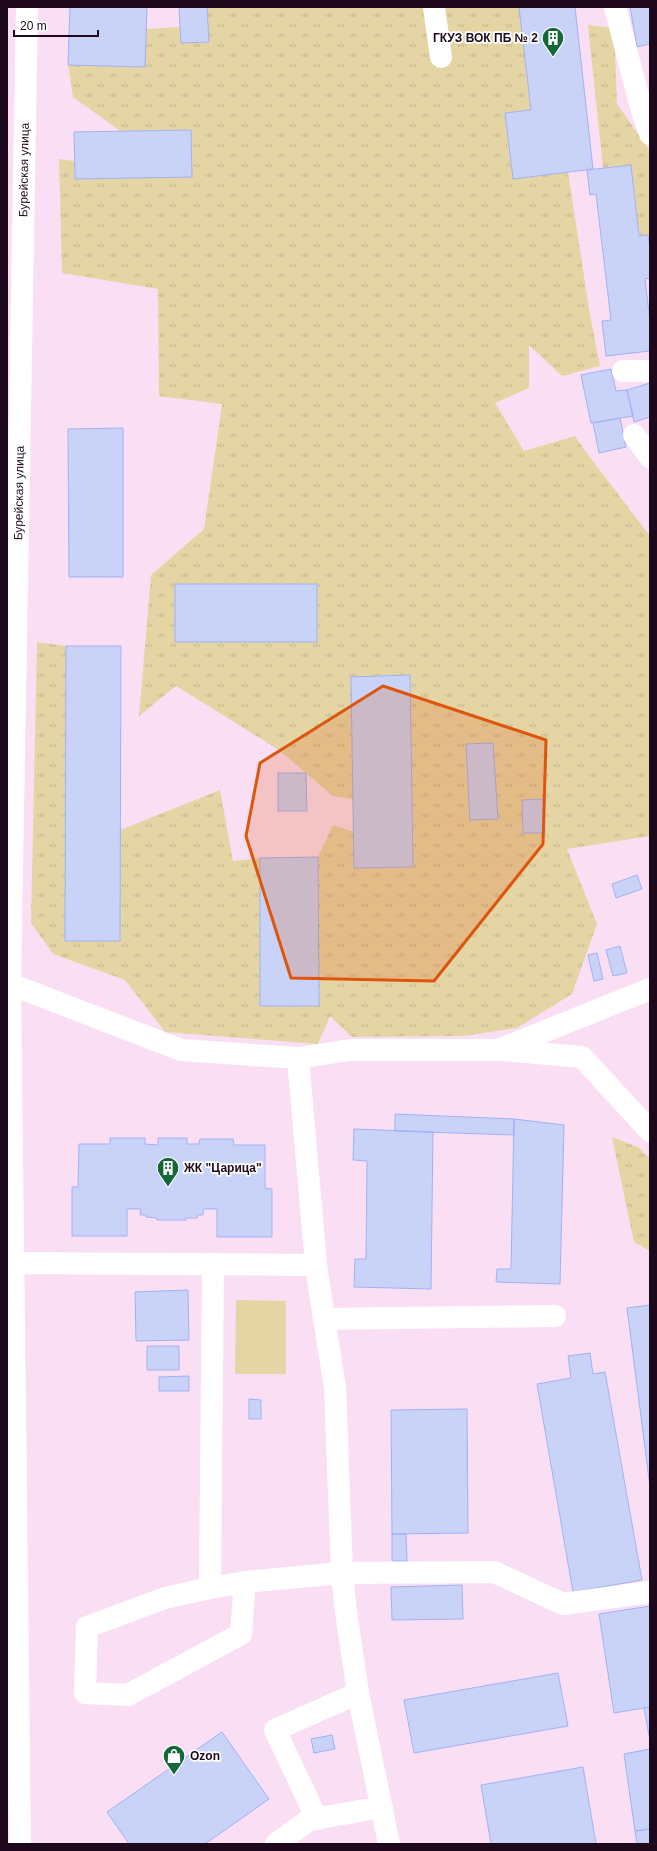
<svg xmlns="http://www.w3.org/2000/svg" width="657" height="1851" font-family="Helvetica,sans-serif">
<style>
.grass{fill:url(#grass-tufts)}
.park{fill:#e5d5a4}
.building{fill:#c9d3f7;stroke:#a0b1f6}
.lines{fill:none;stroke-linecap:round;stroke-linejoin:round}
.minor{stroke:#fff;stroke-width:22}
.marked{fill:#de550d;fill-opacity:0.2;stroke:#de550d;stroke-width:3;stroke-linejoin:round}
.labels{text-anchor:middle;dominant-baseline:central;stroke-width:3.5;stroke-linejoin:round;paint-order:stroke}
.poi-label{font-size:12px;font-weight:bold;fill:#1e081b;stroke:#fff;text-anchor:start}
.street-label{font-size:12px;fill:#1e081b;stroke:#fff}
</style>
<defs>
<pattern id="grass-tufts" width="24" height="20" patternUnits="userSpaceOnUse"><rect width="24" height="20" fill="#e5d5a4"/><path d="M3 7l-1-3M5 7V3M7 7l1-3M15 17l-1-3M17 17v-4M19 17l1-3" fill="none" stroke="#c4b58d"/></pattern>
</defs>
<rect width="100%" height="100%" fill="#fadff4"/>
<path class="grass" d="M207 7H519L531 110 505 113 513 179 568 172 589 309 600 366 562 376 529 345V388L495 403 524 451 575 436 586 452 650 536V836L567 849 597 924 572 994 517 1028 463 1036 352 1037 330 1016 318 1044 165 1032 125 980 53 954 31 923 37 642 66 646V941H120V830L220 790 233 861 260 858V1006H319L318 857 333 825 354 832 413 866 410 675 352 677 353 799 333 796 279 750 176 686 139 716 151 575 204 529 222 404 159 396 158 289 62 273 59 159 74 161 75 179 192 176 191 130 120 131 73 97 68 65 146 29 180 27 181 43 209 42Z
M588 25 614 28 617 104 650 151V247L648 235 639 236 631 165 603 168Z
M612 1137 638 1147 650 1159V1251L634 1242Z"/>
<path class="park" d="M236 1300 286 1301V1374H235Z"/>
<path class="building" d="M70 7H147L145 67 68 65Z
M179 7H207L209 42 181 43Z
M519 7H575L593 169 513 179 505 113 531 110Z
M630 7H650V44L637 47Z
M191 130 192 177 75 179 74 132Z
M631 165 639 236 648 235 650 247V278L645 279 650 321V351L606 356 602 321 611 320 596 194 590 195 587 170Z
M611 369 616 391 627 390 633 416 591 423 581 375Z
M650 383V417L634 422 627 390Z
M620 418 626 447 599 453 593 423Z
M123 428V577H69L68 429Z
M175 584H317V642H175Z
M66 646H121L120 941H65Z
M410 675 413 867 354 868 351 677Z
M493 743 498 819 470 820 466 744Z
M278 773H306L307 811H278Z
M544 799 545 833H523L522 800Z
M318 857 319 1006H260V858Z
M637 875 642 889 616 898 612 884Z
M620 946 627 973 613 976 606 950Z
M597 953 603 979 594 981 588 955Z
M395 1114 514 1119V1135L395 1131Z
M514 1119 564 1125 560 1284 496 1282 497 1269H511Z
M354 1129 433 1132 431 1289 354 1287 355 1259H366L367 1161 353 1160Z
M110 1138H145V1144L158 1145V1138H187V1144H199L200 1139H233L234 1145H265V1188L272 1189V1237H217V1209H203V1215H198L197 1218H186V1220H157V1218L146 1217V1215H140L141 1209H127V1236H72V1187H78L79 1144H110Z
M188 1290 189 1340 136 1341 135 1292Z
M650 1305V1487L627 1308Z
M147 1346H179V1370H147Z
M590 1353 593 1374 605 1372 642 1580 573 1592 537 1384 571 1378 568 1356Z
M189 1376V1391H159V1377Z
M249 1399 261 1400V1419H249Z
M467 1409 468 1533 392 1534 391 1410Z
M392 1534H406L407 1561H392Z
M462 1585 463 1619 392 1620 391 1587Z
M650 1606V1707L614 1713 599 1614Z
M558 1673 568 1726 414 1753 404 1700Z
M650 1707V1741L644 1708Z
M222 1732 269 1799 205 1844H129L107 1812Z
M332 1735 335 1749 314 1753 311 1739Z
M650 1749V1829L635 1831 624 1754Z
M583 1767 596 1844H491L481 1785Z
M650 1829V1844H637L635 1831Z"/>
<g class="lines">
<path class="minor" d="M434 7 441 57
M615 7 642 111 650 134
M623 371H650
M634 435 650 457
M10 984 181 1050 298 1058 350 1050H498L650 989
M503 1050 582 1057 650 1131
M298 1058 316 1265 324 1319 555 1316
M13 1263 316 1265
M324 1319 335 1387 342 1573 346 1612 358 1693 389 1844
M245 1582 241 1634 128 1695 85 1693 87 1627 165 1598 210 1588 245 1582 342 1573 494 1572 563 1604 650 1592
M210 1588 213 1264
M317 1819 275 1730 358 1693
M20 1844 10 984 27 7
M276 1844 309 1820 382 1807"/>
</g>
<path class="marked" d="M383 686 546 740 543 844 434 981 291 978 246 836 260 763Z"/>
<defs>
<g id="building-pin" transform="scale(1.15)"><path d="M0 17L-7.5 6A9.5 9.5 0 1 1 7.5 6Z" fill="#136738" stroke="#fff"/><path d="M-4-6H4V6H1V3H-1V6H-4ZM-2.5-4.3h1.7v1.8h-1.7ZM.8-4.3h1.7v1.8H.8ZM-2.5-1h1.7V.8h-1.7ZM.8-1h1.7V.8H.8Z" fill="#fff"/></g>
<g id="shop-pin" transform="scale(1.15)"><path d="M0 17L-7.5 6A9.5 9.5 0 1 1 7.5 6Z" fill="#136738" stroke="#fff"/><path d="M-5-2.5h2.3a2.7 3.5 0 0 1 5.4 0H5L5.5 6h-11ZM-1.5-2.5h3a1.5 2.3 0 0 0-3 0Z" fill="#fff"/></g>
</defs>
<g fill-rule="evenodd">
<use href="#building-pin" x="553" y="38"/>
<use href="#building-pin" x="168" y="1168"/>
<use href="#shop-pin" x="174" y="1756"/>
</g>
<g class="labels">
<g class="poi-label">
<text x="538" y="38" text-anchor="end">ГКУЗ ВОК ПБ № 2</text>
<text x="184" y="1168">ЖК "Царица"</text>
<text x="190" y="1756">Ozon</text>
</g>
<g class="street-label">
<text transform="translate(24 170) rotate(-89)">Бурейская улица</text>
<text transform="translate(19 493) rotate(-89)">Бурейская улица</text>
</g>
</g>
<rect width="657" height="1851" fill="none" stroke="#1e081b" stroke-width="16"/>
<path d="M14 30v6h84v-6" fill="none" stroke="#1e081b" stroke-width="2"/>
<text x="20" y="30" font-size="12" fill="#1e081b" stroke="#ffffff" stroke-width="3" paint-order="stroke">20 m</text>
</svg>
